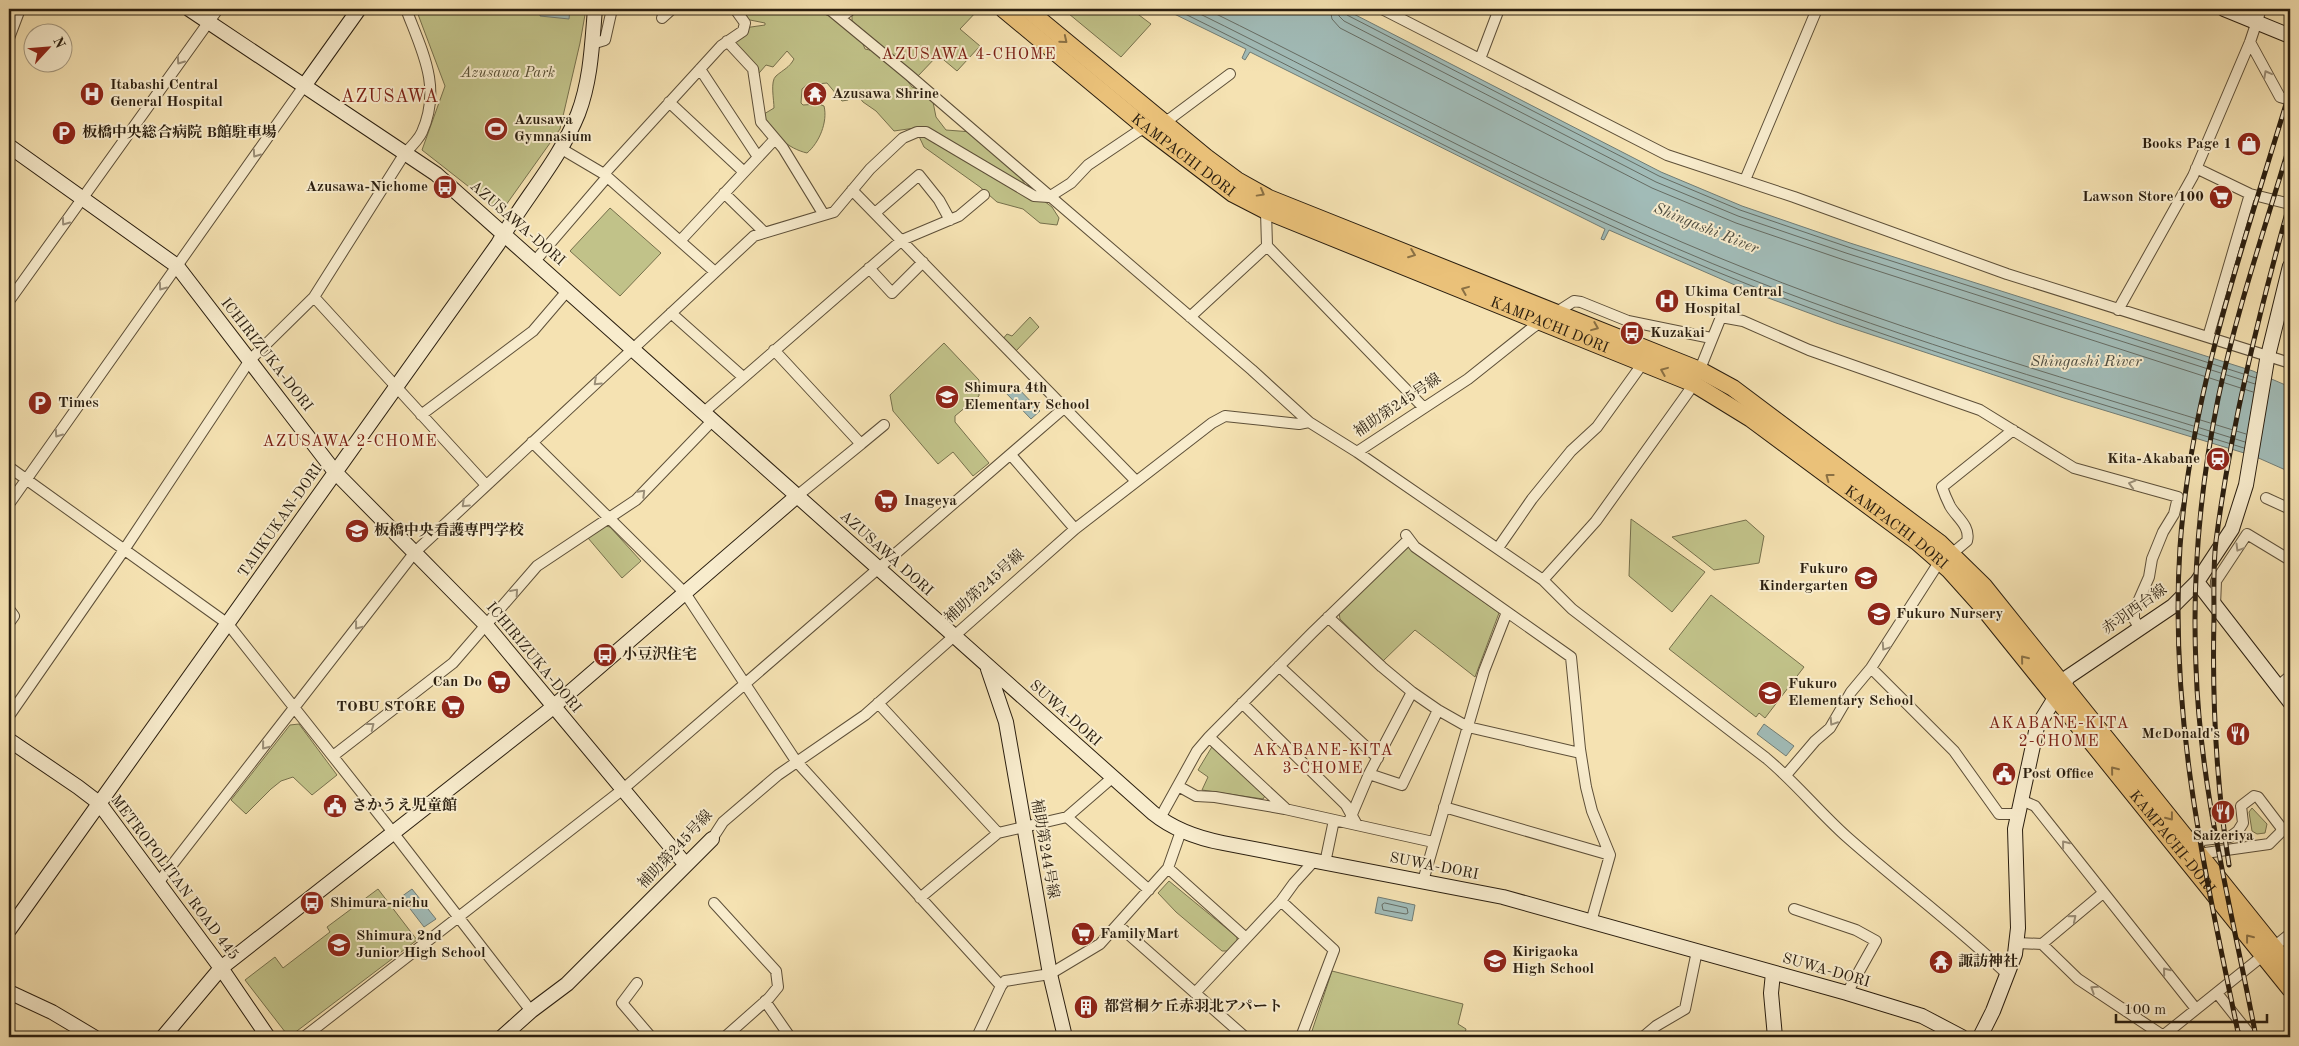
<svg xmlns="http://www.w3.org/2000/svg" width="2299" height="1046" font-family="'Old Standard TT','Noto Serif JP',serif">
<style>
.green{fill:#c1c289;stroke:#76704c}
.water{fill:#a1bbb7;stroke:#717c74}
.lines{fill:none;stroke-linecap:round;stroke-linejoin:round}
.shore{stroke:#666c63;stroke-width:1}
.street-casing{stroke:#5d4f38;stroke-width:12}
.secondary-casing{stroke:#2a1e0f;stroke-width:16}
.primary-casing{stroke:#2a1e0f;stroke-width:18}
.street{stroke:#f8eccd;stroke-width:10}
.secondary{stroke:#f8eccd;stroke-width:14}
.primary{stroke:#eac179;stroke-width:16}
.rail-casing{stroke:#2a1e0f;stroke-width:5}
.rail{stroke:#f8eccd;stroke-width:3;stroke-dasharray:9;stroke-linecap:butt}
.oneway{stroke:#8a7044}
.oneway2{stroke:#9b8f78}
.labels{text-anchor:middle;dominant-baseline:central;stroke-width:4;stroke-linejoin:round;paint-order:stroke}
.park-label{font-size:15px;font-style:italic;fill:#574f34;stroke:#f8eccd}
.poi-label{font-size:15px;font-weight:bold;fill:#2a1e0f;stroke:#f8eccd;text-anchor:start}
.street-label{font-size:15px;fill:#2a1e0f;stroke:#f8eccd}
.neighbourhood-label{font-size:16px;letter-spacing:1px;fill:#7a1f14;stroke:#f8eccd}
.water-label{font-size:16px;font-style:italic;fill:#4e4d41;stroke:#f8eccd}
.quarter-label{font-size:18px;letter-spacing:1px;fill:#7a1f14;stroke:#f8eccd}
</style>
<rect width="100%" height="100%" fill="#f5e2b2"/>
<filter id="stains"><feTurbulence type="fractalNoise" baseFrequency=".004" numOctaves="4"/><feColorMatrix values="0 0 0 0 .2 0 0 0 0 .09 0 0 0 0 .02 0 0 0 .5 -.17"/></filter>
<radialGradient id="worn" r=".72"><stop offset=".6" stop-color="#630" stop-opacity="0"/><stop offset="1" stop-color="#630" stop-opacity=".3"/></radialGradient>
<path class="green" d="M416 9H586L580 43 560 129 501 212 422 150 445 86Z
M738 9H822L826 15 835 17 866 43 863 44 865 49C884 52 901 72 912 87L921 90 933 102 936 117 946 130 972 132 1017 172 1028 189 1052 207 1059 218 1057 225 1040 223 1023 209 997 202 980 187 924 147 915 128 894 131 876 111 863 102 856 93 848 100 842 101 827 83 807 85 802 89 801 103 803 105 819 104 824 106C828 122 819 143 807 153 789 149 769 133 764 114L774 108C774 100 770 81 776 76 784 69 789 68 794 59L787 51 773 67 766 65 754 79 727 41 744 28 765 25V23L745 19Z
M860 9H979L960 29 980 46 957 71 938 55 918 76 852 21V14Z
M1063 9H1131L1151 24 1121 57Z
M610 208 661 253 620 296 570 251Z
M1030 317 1039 327 1014 353 1002 340 1007 334 1012 336Z
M944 343 979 380V396L955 416V422L989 463 973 476 953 452 938 464 893 411 890 395Z
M1631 519 1705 572 1672 612 1629 576Z
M1746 520 1764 536 1759 563 1714 570 1672 537Z
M605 526 610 527 641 561 622 578 588 538Z
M1408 547 1499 613 1475 677 1415 630 1383 661 1340 619 1339 613Z
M1711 595 1804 667 1765 718 1759 713 1756 717 1669 649Z
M299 724 337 775 312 795 293 777 281 781 271 789 246 814 231 800 290 725Z
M1213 745 1265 796 1263 799 1202 790 1208 777 1198 770Z
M2252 808 2267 824 2265 833 2257 834 2252 831 2249 812Z
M1169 881 1237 937V941L1227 951H1222L1176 912 1158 893Z
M378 889 417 940 289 1037 245 980 275 957 283 968 330 932 327 927Z
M1332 971 1463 1004 1458 1024 1466 1029 1464 1037H1310Z"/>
<path class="water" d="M540 9H570L569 19 540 16Z
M1164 9H1344L1661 172 1742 206 1850 243 2253 371 2290 387V472L2254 456 2064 398 1836 323 1744 289 1609 230 1604 240 1601 239 1605 229 1250 52 1245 60 1242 58 1246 49Z
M1014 384 1040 411 1031 419 1005 392Z
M1764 724 1794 746 1786 756 1757 734Z
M412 889 436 919 424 927 401 897Z
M1378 897 1415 905 1412 921 1375 913Z"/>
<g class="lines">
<path class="shore" d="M1175 9C1364 102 1550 206 1747 284 1909 348 2077 396 2244 448
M1190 9C1375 100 1556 202 1748 278 1910 342 2079 390 2245 442
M1206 9C1387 98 1564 197 1752 271 1913 335 2081 383 2246 434
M1330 9 1332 19 1340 28 1652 188 1736 223 1844 260 2253 392
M1337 9 1339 16 1344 21 1656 182 1738 216 1846 253 2255 384
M1344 9 1347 15 1659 176 1740 210 1848 247 2256 378
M1385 903 1407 908 1408 913 1406 914 1383 910 1382 905Z"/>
<g class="street-casing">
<path id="street" d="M829 9 909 75 1252 370 1309 422 1357 452 1543 580 1572 609 1766 758C1795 782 1819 812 1847 837 1900 884 1957 926 2008 975
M1382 9 1667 155 1794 197 2007 274 2290 363
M841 17 852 9
M662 18 672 9
M9 38 20 9
M727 41 753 69 761 122 783 148 824 215
M2250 42 2280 97 2290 100
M592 44 605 40 612 9
M1480 59 1499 9
M700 69 758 157
M669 102 744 172
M560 148 604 174 715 272
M2196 168 2250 194 2290 204
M604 174 721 46 743 31 745 23 735 9
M1745 180 1817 9
M852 190 1135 480
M724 193 764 232
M1266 211 1267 246 1424 408
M875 213 919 175 939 200 950 220
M680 241 775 139
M535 261 607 177
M869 268 892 293 923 262
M314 297 486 485
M9 301 218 9
M2118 310 2193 176 2250 42 2261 9
M671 313 743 377
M1190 317 1267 246
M2208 337 2250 194
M774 350 861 444 797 496
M704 412 902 240 959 216 984 195
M421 415 533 331 568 290
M532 442 685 593 796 761 1001 986
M861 444 884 425
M1357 452 1468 379 1532 328 1574 301 1581 302 1628 321 1711 338
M1011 455 1075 529
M9 467 228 624 388 826 531 1011
M2266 498 2290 509
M9 504 304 86
M1406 535 1415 547 1571 657 1580 749 1586 787 1592 811 1610 855 1591 922
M1498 548 1532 499 1571 451 1597 427 1643 363
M1543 580 1596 521 1694 384 1721 317 1743 321 1809 350 1980 410 2074 468 2178 497 2174 514 2163 532 2152 559 2149 577 2134 611V619L2140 629
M2215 606 2216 581 2247 534 2290 560
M9 609 14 616 9 623
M1328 617 1382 667 1412 692 1438 710 1468 727 1580 753
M1279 666 1378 758
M1871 668 1954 751 1999 814H2017
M2278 686 2290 676
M878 703 998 833
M1242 703 1346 805 1357 825
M9 716 124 550 250 360 314 297 405 153C411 147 419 139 422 132 442 87 422 51 406 9
M1209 737 1285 808
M333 756 453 663 537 566 636 500 713 420
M1369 774 1402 785 1438 710
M1786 775 1815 741 1830 728 1851 692 1871 668 1936 567 1967 541C1971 526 1956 517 1950 506 1947 500 1944 493 1942 487L2013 430
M1178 786 1196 796 1215 797 1285 809 1433 842
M2254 796 2258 797 2280 826 2282 831 2269 844 2184 856 2203 840 2230 837 2238 831 2243 823 2241 806Z
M2021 800 2035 806 2196 1009
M1444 807 1610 855
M1067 817 1149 890
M1160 818 1197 751 1209 737 1312 633 1409 539
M1350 819 1369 774 1412 692
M712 839 723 822 778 775 865 715 1075 529 1212 423 1225 416 1299 424 1309 422
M1325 863 1334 820
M1168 868 1246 938
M1423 881 1484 671 1507 612
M158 883 415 552 754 236 834 212 870 169 903 138 917 132H926L1034 196 1049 197 1071 183 1088 165 1137 132 1171 118 1230 74
M920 898 998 833 1067 817 1112 778
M1281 901 1334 950 1301 1037
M714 903 776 971 778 987 769 998 725 1037
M1794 909 1856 930 1876 941 1847 993
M1118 925 1245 1037
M2017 943 2042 944 2078 979 2165 1037
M2042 944 2103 893
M637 983 622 1003 651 1037
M1195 993 1281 901 1294 883 1314 861
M2217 993 2252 1037
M765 1001 790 1037
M2164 1035 2290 934
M304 1037 622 790 1064 408
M977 1037 1001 986 1005 981 1050 974 1100 944 1168 868 1181 831
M1643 1037 1656 1026 1685 1009 1697 951"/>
</g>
<g class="secondary-casing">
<path id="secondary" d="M189 9 436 174 1153 813C1174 830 1197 838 1223 843L1503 897 1847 993 1922 1016 1962 1037
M2224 9 2290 36
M304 86 359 9
M9 146 177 266 335 472 486 625 686 865
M2197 582 2290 702
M988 669 1006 722 1050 974 1065 1037
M9 740 78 787 99 803 221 968 268 1037
M9 930 498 244C523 200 559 161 578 114 591 80 592 44 595 9
M1773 973 1771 993 1775 1037
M9 992 52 1012 94 1037
M163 1037 221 968 547 712 797 496
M502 1037 531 1011 567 984 712 839
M1980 1037 1993 1011 2015 954 2018 928 2015 829 2037 727 2068 677 2173 606 2197 582 2232 529 2246 485 2267 360 2290 266"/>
</g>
<g class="primary-casing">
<g id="primary">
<path id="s1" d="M1003 9 1146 128 1233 194 1266 211 1694 384 1751 419 1917 542 1949 570 1984 609 2290 989"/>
<path d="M1027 9 1206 157 1237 180 1269 198 1700 370 1733 388 1940 543 1984 586 2290 967"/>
</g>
</g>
<use href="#street" class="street"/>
<use href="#secondary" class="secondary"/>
<use href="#primary" class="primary"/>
<g class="rail-casing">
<path id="rail" d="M2229 865C2216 782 2212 700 2214 617 2214 592 2213 566 2216 541 2231 426 2259 313 2290 202
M2239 1037C2205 872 2169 718 2180 547 2191 390 2245 241 2290 91
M2256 1037C2233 915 2200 792 2196 667 2192 577 2200 488 2218 399 2236 312 2265 228 2290 144"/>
</g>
<use href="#rail" class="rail"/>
</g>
<defs><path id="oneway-chevron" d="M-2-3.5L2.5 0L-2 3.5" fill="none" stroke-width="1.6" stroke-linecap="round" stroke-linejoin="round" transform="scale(1.25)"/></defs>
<g class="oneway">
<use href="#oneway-chevron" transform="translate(1064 40) rotate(39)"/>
<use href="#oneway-chevron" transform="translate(1261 193) rotate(29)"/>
<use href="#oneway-chevron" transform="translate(1412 254) rotate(21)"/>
<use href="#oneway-chevron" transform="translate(1465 290) rotate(-158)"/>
<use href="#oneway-chevron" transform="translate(1595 327) rotate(22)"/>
<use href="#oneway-chevron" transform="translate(1664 371) rotate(-158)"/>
<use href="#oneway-chevron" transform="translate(1829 477) rotate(-143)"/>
<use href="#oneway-chevron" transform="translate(2024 659) rotate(-129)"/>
<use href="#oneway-chevron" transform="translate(2114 770) rotate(-129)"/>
<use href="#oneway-chevron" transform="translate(2170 817) rotate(52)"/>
<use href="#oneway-chevron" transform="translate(2249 938) rotate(-128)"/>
</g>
<g class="oneway2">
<use href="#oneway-chevron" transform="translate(180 61) rotate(125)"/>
<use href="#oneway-chevron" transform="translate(2267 74) rotate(-118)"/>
<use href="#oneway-chevron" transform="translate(256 154) rotate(125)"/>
<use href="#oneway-chevron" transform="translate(65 222) rotate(126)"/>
<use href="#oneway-chevron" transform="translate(162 287) rotate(125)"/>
<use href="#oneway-chevron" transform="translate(597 382) rotate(137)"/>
<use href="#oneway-chevron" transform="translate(58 434) rotate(125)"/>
<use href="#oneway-chevron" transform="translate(2132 484) rotate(-164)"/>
<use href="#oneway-chevron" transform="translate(642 493) rotate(-45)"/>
<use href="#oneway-chevron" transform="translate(465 504) rotate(136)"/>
<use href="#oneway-chevron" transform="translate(2239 548) rotate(121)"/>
<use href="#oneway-chevron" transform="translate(515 592) rotate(-49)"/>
<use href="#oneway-chevron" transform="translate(358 626) rotate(128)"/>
<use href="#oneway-chevron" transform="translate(1885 647) rotate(124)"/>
<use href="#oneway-chevron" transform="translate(1833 722) rotate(123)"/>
<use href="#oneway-chevron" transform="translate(371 726) rotate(-38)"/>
<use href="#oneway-chevron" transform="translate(265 746) rotate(129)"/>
<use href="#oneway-chevron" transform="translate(2065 844) rotate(-128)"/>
<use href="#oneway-chevron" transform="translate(2073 918) rotate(-40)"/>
<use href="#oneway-chevron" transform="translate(2166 971) rotate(-129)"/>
<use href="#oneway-chevron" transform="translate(2094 989) rotate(-147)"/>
</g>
<defs>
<g id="hospital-disc" transform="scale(1.25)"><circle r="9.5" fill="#8f2418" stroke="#f8eccd"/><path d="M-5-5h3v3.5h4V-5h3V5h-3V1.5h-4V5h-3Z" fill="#fff"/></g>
<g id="temple-disc" transform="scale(1.25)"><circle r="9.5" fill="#8f2418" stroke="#f8eccd"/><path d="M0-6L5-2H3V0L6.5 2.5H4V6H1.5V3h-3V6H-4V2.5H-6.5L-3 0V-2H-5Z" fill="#fff"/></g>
<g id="stadium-disc" transform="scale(1.25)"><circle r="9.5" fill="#8f2418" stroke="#f8eccd"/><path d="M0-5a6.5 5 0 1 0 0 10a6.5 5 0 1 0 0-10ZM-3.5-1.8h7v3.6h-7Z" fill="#fff"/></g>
<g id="parking-disc" transform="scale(1.25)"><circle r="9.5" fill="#8f2418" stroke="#f8eccd"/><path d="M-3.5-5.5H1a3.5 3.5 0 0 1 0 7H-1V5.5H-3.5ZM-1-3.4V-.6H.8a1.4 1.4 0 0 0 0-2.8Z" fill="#fff"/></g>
<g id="shop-disc" transform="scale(1.25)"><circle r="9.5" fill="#8f2418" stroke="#f8eccd"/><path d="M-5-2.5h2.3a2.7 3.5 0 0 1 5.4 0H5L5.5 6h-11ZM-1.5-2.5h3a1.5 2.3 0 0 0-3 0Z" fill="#fff"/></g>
<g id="bus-disc" transform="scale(1.25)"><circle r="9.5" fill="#8f2418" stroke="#f8eccd"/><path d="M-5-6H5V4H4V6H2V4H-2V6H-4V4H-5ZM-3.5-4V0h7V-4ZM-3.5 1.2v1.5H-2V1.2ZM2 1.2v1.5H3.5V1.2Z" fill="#fff"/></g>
<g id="supermarket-disc" transform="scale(1.25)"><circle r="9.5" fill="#8f2418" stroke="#f8eccd"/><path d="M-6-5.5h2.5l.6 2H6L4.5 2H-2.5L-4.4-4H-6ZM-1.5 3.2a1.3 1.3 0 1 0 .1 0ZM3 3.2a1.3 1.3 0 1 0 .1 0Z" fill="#fff"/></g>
<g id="school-disc" transform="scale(1.25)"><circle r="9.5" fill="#8f2418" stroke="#f8eccd"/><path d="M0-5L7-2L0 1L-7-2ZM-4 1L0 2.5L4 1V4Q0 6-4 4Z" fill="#fff"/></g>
<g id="station-disc" transform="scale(1.25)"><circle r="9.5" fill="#8f2418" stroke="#f8eccd"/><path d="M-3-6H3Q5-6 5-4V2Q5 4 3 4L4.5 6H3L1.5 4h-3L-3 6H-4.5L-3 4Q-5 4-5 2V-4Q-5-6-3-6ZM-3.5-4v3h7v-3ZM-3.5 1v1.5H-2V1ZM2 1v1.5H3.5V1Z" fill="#fff"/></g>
<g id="university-disc" transform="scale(1.25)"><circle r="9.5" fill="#8f2418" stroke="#f8eccd"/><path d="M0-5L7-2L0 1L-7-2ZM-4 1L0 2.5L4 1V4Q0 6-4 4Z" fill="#fff"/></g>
<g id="restaurant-disc" transform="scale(1.25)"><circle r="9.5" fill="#8f2418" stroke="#f8eccd"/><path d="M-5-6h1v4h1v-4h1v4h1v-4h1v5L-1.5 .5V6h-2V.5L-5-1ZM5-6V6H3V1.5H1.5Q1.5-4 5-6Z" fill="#fff"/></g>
<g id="civic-disc" transform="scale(1.25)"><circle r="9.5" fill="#8f2418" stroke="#f8eccd"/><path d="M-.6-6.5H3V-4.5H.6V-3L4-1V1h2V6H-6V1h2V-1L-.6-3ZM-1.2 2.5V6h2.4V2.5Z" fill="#fff"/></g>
<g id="building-disc" transform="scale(1.25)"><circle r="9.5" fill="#8f2418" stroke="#f8eccd"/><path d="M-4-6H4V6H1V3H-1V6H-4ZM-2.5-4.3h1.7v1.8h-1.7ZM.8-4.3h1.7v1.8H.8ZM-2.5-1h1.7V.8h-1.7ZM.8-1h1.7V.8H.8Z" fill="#fff"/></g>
</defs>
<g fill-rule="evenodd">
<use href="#hospital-disc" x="92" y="94"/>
<use href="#temple-disc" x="815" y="94"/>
<use href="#stadium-disc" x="496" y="129"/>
<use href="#parking-disc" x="64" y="133"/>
<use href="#shop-disc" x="2249" y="144"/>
<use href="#bus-disc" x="445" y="187"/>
<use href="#supermarket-disc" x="2221" y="197"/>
<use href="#hospital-disc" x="1667" y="301"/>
<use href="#bus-disc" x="1632" y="333"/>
<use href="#school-disc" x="947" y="397"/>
<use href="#parking-disc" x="40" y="403"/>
<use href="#station-disc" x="2218" y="459"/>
<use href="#supermarket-disc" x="886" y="501"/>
<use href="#university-disc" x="357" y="531"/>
<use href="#school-disc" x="1866" y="578"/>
<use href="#school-disc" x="1879" y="614"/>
<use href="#bus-disc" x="605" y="655"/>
<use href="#supermarket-disc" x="499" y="682"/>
<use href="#school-disc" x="1770" y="693"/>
<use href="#supermarket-disc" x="453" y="707"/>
<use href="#restaurant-disc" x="2238" y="734"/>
<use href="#civic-disc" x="2004" y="774"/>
<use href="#civic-disc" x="335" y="806"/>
<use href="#restaurant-disc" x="2223" y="812"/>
<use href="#bus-disc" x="312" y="903"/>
<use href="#supermarket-disc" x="1083" y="934"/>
<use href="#school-disc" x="339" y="945"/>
<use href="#school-disc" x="1495" y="961"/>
<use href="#temple-disc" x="1941" y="962"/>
<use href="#building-disc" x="1086" y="1007"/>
</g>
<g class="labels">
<g class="park-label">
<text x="508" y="73">Azusawa Park</text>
</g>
<g class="poi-label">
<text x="110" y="85">Itabashi Central<tspan x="110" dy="17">General Hospital</tspan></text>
<text x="832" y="94">Azusawa Shrine</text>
<text x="514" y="120">Azusawa<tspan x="514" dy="17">Gymnasium</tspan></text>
<text x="82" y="133">板橋中央総合病院 B館駐車場</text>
<text x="2232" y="144" text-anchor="end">Books Page 1</text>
<text x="428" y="187" text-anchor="end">Azusawa-Nichome</text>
<text x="2204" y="197" text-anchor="end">Lawson Store 100</text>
<text x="1684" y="292">Ukima Central<tspan x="1684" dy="17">Hospital</tspan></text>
<text x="1650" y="333">Kuzakai</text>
<text x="964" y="388">Shimura 4th<tspan x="964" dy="17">Elementary School</tspan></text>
<text x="58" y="403">Times</text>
<text x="2200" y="459" text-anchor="end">Kita-Akabane</text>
<text x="904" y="501">Inageya</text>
<text x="374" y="531">板橋中央看護専門学校</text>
<text x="1848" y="569" text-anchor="end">Fukuro<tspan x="1848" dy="17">Kindergarten</tspan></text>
<text x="1896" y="614">Fukuro Nursery</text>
<text x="622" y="655">小豆沢住宅</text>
<text x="482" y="682" text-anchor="end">Can Do</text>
<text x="1788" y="684">Fukuro<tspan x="1788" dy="17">Elementary School</tspan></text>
<text x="436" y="707" text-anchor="end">TOBU STORE</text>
<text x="2220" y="734" text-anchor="end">McDonald's</text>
<text x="2022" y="774">Post Office</text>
<text x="352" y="806">さかうえ児童館</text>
<text x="2223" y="836" text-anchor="middle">Saizeriya</text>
<text x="330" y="903">Shimura-nichu</text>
<text x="1100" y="934">FamilyMart</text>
<text x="356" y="936">Shimura 2nd<tspan x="356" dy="17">Junior High School</tspan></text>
<text x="1512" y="952">Kirigaoka<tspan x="1512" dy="17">High School</tspan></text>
<text x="1958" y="962">諏訪神社</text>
<text x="1104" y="1007">都営桐ケ丘赤羽北アパート</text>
</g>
<g class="street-label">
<text stroke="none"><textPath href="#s1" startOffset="232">KAMPACHI DORI</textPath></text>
<text transform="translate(517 224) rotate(41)">AZUSAWA-DORI</text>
<text stroke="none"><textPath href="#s1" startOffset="638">KAMPACHI DORI</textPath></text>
<text transform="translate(266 355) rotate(52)">ICHIRIZUKA-DORI</text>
<text transform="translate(1398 406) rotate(-34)">補助第245号線</text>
<text transform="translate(281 521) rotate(-55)">TAIIKUKAN-DORI</text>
<text stroke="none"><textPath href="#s1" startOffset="1042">KAMPACHI DORI</textPath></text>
<text transform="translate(886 554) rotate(42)">AZUSAWA DORI</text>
<text transform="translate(985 587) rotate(-42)">補助第245号線</text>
<text transform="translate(2135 610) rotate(-35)">赤羽西台線</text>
<text transform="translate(533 658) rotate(50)">ICHIRIZUKA-DORI</text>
<text transform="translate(1065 714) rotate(42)">SUWA-DORI</text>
<text stroke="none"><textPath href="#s1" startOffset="1462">KAMPACHI-DORI</textPath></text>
<text transform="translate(1044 849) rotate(80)">補助第244号線</text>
<text transform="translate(676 850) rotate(-47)">補助第245号線</text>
<text transform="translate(1434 867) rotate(11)">SUWA-DORI</text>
<text transform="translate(174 878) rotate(53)">METROPOLITAN ROAD 445</text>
<text transform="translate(1826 971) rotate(16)">SUWA-DORI</text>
</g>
<g class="neighbourhood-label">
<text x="969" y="55">AZUSAWA 4-CHOME</text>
<text x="350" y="442">AZUSAWA 2-CHOME</text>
<text x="2059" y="724">AKABANE-KITA<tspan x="2059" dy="18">2-CHOME</tspan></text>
<text x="1323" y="751">AKABANE-KITA<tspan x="1323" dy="18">3-CHOME</tspan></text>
</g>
<g class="water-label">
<text transform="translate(1706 229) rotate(22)">Shingashi River</text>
<text x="2086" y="362">Shingashi River</text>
</g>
<g class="quarter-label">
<text x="390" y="97">AZUSAWA</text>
</g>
</g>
<rect width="2299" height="1046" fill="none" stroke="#f5e2b2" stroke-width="30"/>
<rect x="10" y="10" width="2279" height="1026" fill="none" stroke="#2a1e0f" stroke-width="2.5"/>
<rect x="15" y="15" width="2269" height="1016" fill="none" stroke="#2a1e0f"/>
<g transform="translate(48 48) rotate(64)"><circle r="24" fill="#f8eccd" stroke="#a69a81"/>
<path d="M0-4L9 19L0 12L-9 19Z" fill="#8f2418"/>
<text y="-8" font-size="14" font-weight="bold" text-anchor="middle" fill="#2a1e0f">N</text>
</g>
<path d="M2116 1014v8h151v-8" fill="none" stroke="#2a1e0f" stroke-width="2.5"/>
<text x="2124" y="1014" font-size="15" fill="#2a1e0f" stroke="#f8eccd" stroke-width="4" paint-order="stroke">100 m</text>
<rect width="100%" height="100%" filter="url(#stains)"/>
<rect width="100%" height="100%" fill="url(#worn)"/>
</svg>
